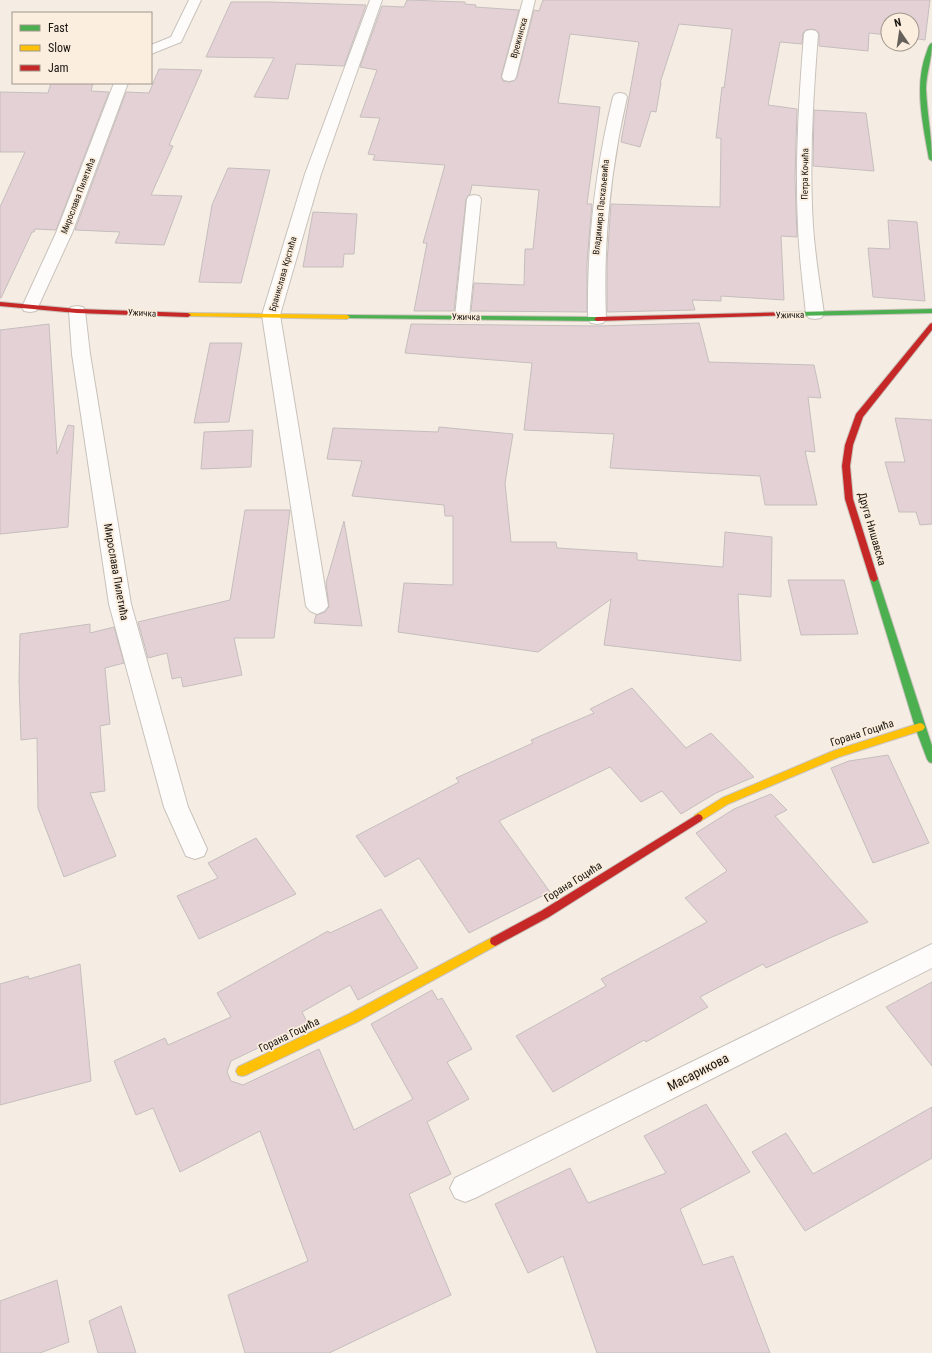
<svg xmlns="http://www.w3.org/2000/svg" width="932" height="1353" font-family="'Roboto Condensed',sans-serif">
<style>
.building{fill:#e4d1d6;stroke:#c5bebc}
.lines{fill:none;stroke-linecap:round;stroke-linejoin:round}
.lane-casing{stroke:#c8c2bb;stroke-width:2}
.street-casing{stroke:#c8c2bb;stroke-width:2}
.fast-casing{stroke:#c8c2bb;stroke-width:2}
.slow-casing{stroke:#c8c2bb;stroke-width:2}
.jam-casing{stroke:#c8c2bb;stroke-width:2}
.lane{fill:#fefcfb;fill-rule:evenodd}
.street{fill:#fefcfb;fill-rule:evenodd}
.fast{fill:#4caf50;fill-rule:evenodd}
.slow{fill:#ffc107;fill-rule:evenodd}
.jam{fill:#c62828;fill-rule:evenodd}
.labels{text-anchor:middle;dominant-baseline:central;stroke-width:3.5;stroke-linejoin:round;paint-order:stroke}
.far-street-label{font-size:9px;fill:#18140e;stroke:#fbeede}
.street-label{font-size:11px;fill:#18140e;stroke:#fbeede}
.near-street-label{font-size:13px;fill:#18140e;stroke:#fbeede}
</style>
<rect width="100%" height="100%" fill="#f5ede4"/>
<path class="building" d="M407 0 465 2V4L476 5 475 7 519 10 501 77 503 81 509 82 514 81 517 77 534 10 539 11 543 0H930L925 40 912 38V20H888V35L869 33 868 51 819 46V33L816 30 811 29 806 30 803 33 802 44 780 42 768 105 797 109 795 178 797 237 781 236 784 300 721 296V301L692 300 695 310 607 312V263L611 204 720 207 721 138H716L722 87 724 88 732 29 679 24 660 83H661L656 112 651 111 640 147 621 142 639 42 570 34 558 103 600 107 587 204H592L587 262V312L471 311 474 283 524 285 525 249H533L539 190 472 185 470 194 466 199 454 311H414L427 243H423L445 165 373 160 375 155 368 154 380 118 360 117 377 70 360 67 382 6 404 7Z
M231 2H270L366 5 344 66 296 64 288 99 254 97 274 58 206 57Z
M159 69 202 70 169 145 173 146 151 195 182 196 164 245 115 243 120 232 75 230 126 92 149 93Z
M51 83H93L91 91 109 92 56 230 35 229 34 232H32L1 298H0V207L25 152H0V92L48 93Z
M814 110 866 113 874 171 813 166Z
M228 168 270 170 241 283 199 282 212 205Z
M313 212 357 214 354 254H344L343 267H303Z
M888 220 917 222 925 301 873 297 868 248 890 249Z
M699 323 709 362 814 365 821 398 808 397 815 452 805 451 817 505H765L760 476 610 468 614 434 524 430 532 363 405 353 411 324 597 326Z
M49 324 57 454 68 425 74 426 68 527 0 534V330Z
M210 343H242L229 422 194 423Z
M895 418 932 420V524L920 525 916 512H899L885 462H905Z
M439 427 513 434 505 483 511 542H556L557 548 637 553V560L723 567 725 532 772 537 771 597 738 594 741 661 604 645 611 599 538 652 398 632 404 583 453 585V516H445L444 505 352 496 362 461 327 459 333 428 438 432Z
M253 430 251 467 201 469 204 432Z
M245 510H290L274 638H234L242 675 183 687 181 677 172 679 167 653 148 658 138 622 230 600Z
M344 521 362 626 314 623 316 615 325 612 329 607 326 583Z
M788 580H844L858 634 801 635Z
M90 624V633L114 627 124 663 105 668 110 724 100 726 105 791 90 793 116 856 64 877 38 808 37 738 21 740 19 680 20 634Z
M632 688 686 748 711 733 754 777 716 793 681 814 662 791 641 802 610 767 499 821 550 892 469 933 419 858 385 877 356 836 459 782 456 778 533 743 531 740 594 713 590 709Z
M888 755 929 843 873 863 831 768 849 761Z
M771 794 787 810 775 816 868 922 832 937 766 968 763 964 700 997 708 1007 646 1042 644 1040 553 1092 516 1036 606 986 601 979 707 922 685 898 727 871 696 833 734 809Z
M256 838 296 894 199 939 177 896 218 878 208 863Z
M381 909 418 968 358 1000 350 985 302 1012 308 1024 231 1061 227 1072 231 1081 243 1085 319 1049 354 1130 413 1099 371 1024 432 990 438 1000 442 998 472 1049 447 1062 469 1099 427 1122 451 1174 409 1194 451 1295 329 1353H245L228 1295 308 1261 260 1131 180 1172 153 1108 136 1115 114 1061 165 1038 168 1045 231 1017 217 993 328 931 330 933Z
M80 964 91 1081 0 1105V984L28 976 29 979Z
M932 982V1066L886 1007Z
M706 1104 750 1172 680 1209 703 1265 733 1256 770 1353H597L563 1256 528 1273 495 1204 570 1168 588 1203 666 1173 644 1136Z
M932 1107V1158L805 1231 752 1152 786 1133 813 1174Z
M57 1280 69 1342 40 1353H0V1301Z
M121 1306 136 1353H98L89 1321Z"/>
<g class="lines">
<g class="lane-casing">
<path id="lane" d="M474 195 479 196 481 199 469 317 467 320 462 321 457 320 455 317 467 199 469 196Z"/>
</g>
<g class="street-casing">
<path id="street" d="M189 0H201L181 42 151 54V45L171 37Z
M370 0H382L321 174 280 315 328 606 324 611 317 614 310 611 306 606 262 315 305 174Z
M523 0H535L516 77 514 80 509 81 504 80 502 77Z
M811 30 816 31 818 34C813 98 809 162 813 226 815 256 820 285 824 314L821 318 815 319 809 318 806 314C803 285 799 255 798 226 795 162 799 98 804 34L806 31Z
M114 83H128L72 233 38 307 36 311 30 312 24 311 22 307 56 233Z
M620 93 625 94 627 97C610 171 603 244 606 319L603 323 597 324 591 323 588 319C587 243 595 170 613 97L615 94Z
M77 306 83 307 85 311 90 354 131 604 188 807 207 849 204 856 195 859 186 856 164 807 109 604 72 354 69 311 71 307Z
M932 944V968L475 1198 465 1202 455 1198 450 1188 455 1178Z"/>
</g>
<g class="fast-casing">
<path id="fast" d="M932 43C932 59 926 74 926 89 927 114 932 137 932 161L929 159C923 125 914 87 926 54 928 49 928 45 932 43Z
M932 309V313L794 316 791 314 794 312Z
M347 315 597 317 600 319 597 321 345 318V316Z
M874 576 878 579 932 746V763L929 762 927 759 915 727 870 579Z"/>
</g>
<g class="slow-casing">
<path id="slow" d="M188 313 347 315 350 317 347 319 186 316 185 315Z
M920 723 923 724 925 727 923 730 839 757 728 804 701 821 698 822 695 821 693 818 695 815 722 798 833 751Z
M495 936 499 938 500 941 499 944 357 1022 246 1075 242 1076 238 1075 236 1071 238 1067 349 1014Z"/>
</g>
<g class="jam-casing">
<path id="jam" d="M0 302 77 309 188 313 191 315 188 317 77 313 0 306Z
M794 312 796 313V315L597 321 594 319 597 317Z
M932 323V330L863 417 853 445 850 466 853 499 878 579 874 582 870 579 845 499 842 466 845 445 856 414 930 324Z
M698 814 701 815 703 818 701 821 549 917 499 944 495 946 491 944 490 941 491 938 541 911Z"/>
</g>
<use href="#lane" class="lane"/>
<use href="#street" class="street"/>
<use href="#fast" class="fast"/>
<use href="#slow" class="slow"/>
<use href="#jam" class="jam"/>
</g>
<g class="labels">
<g class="far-street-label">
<text transform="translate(519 38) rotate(-75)">Врежинска</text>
<text transform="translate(805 174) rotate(-89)">Петра Кочића</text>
<text transform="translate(78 196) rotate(-69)">Мирослава Пилетића</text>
<text transform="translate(601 207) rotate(-84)">Владимира Паскаљевића</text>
<text transform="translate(283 274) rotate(-74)">Бранислава Крстића</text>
<text transform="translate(142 313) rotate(3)">Ужичка</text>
<text transform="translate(790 315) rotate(-1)">Ужичка</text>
<text transform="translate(466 317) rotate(1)">Ужичка</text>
</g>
<g class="street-label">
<text transform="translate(872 529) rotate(74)">Друга Нишавска</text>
<text transform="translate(116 572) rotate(80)">Мирослава Пилетића</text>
<text transform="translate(862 733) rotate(-18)">Горана Гоцића</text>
<text transform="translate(573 882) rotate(-32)">Горана Гоцића</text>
<text transform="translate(289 1035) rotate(-26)">Горана Гоцића</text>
</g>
<g class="near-street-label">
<text transform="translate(698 1072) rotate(-27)">Масарикова</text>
</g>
</g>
<rect x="12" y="12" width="140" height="72" fill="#fbeede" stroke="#a0978b"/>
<rect x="20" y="25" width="20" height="6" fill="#4caf50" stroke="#a0978b"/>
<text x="48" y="32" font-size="12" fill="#18140e">Fast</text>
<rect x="20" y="45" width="20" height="6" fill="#ffc107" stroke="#a0978b"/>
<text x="48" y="52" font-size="12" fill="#18140e">Slow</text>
<rect x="20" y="65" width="20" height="6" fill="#c62828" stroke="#a0978b"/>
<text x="48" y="72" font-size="12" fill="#18140e">Jam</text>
<g transform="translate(900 32) rotate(347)"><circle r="19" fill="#fbeede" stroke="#a0978b"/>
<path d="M0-3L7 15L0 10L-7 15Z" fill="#656059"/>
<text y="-6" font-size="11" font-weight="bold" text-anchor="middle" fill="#18140e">N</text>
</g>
</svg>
